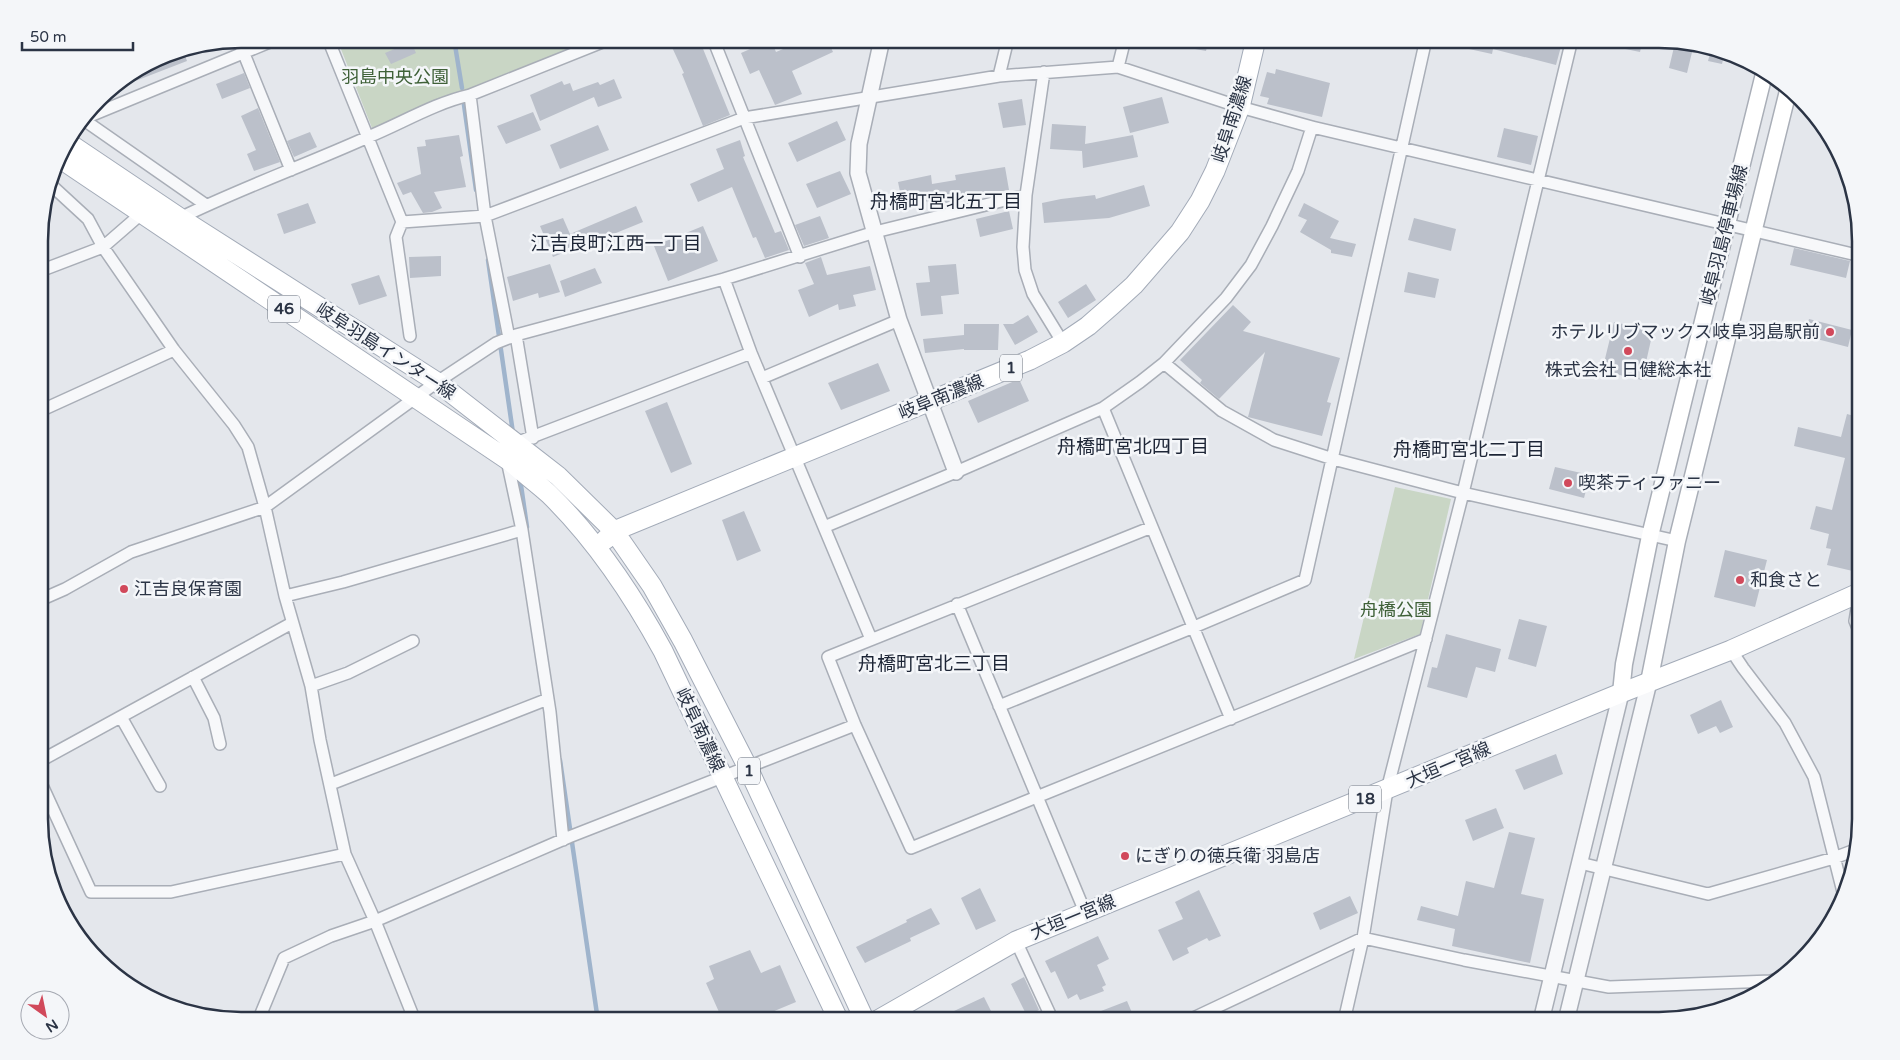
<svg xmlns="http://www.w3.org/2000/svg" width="1900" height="1060" font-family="'Varela Round','Noto Sans JP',sans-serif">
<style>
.green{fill:#c9d6c5}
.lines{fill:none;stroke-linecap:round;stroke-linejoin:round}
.stream{stroke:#9fb4cc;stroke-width:4.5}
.building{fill:#bbc0ca}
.minor-casing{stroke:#a9aeb7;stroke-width:14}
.tertiary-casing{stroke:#a9aeb7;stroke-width:18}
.secondary-casing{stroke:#a9aeb7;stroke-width:19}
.primary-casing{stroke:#a3abb8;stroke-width:21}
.minor{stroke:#f7f8fa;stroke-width:11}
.tertiary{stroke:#f7f8fa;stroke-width:15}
.secondary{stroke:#fff;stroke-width:16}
.primary{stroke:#fff;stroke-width:19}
.poi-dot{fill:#d1495b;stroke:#f4f6f9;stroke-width:2}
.labels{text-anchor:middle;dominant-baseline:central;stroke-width:5;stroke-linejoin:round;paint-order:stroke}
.shield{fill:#f4f6f9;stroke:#676e7b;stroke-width:1}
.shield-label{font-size:16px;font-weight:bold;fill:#2b3445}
.park-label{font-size:18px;fill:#3f6138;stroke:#f4f6f9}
.street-label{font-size:18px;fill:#2b3445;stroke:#f4f6f9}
.poi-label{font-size:18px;fill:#2b3445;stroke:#f4f6f9;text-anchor:start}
.neighbourhood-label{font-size:19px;fill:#1d2536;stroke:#f4f6f9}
.rim{fill:none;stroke:#2b3445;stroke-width:2.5}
</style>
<rect width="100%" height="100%" fill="#e4e7ec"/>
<path class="green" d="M337 39H593L372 128Z
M1395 487 1451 499 1420 634 1354 659Z"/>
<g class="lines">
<path class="stream" d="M454 39 462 88
M464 105 476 190
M488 260 513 433
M520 478 527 527
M560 760 598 1021"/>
</g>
<path class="building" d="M681 39H699L730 115 703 126 682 74 684 73 670 43Z
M807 39H827L833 52 792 71 802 94 775 105 759 70 750 74 741 53 771 40 776 52Z
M1173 39H1209L1206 51 1173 45Z
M1472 39H1563L1556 65 1493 49 1492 54 1469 49Z
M1602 39H1643L1640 52 1601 44Z
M411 42 416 53 391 64 385 53Z
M1675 43 1693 48 1687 73 1669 68Z
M1712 46 1725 51 1722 64 1708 61Z
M183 50 187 61 125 85 122 80 164 54Z
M1276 69 1330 83 1322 117 1267 104 1269 98 1260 96 1267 72 1275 74Z
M244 73 250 88 222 99 216 84Z
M614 79 622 98 598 107 594 97 540 121 530 95 562 81 564 85 570 83 573 91 598 82 600 85Z
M1162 97 1169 123 1130 133 1123 107Z
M1022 99 1026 125 1003 128 998 103Z
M258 108 280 162 254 171 247 154 256 150 241 116Z
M533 112 541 130 506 144 497 126Z
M837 121 846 140 797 162 788 143Z
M1052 124 1086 126 1085 144 1133 135 1138 157 1083 168 1082 151 1050 149Z
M598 125 609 150 560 169 550 145Z
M1504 128 1538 136 1531 165 1497 157Z
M310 132 317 147 294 157 287 141Z
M459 135 463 156 460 157 466 187 434 192 442 208 432 212 423 213 411 192 403 195 397 183 421 174 417 147 426 146 425 140Z
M740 140 745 156 743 157 775 233 781 231 789 250 765 258 756 237 753 238 732 187 698 202 690 184 724 169 716 149Z
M1005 167 1009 190 956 199 957 201 940 204 939 199 903 206 898 182 931 175 932 184 956 180 955 175Z
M840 171 851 194 817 208 806 184Z
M1144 185 1150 206 1109 218 1044 223 1042 203 1061 199 1095 195 1096 199Z
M308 203 316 223 284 234 277 214Z
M1304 203 1339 221 1330 238 1356 244 1352 257 1331 253V250L1300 232 1307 220 1298 216Z
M636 206 643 222 611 235 612 237 584 250 582 245 553 257 540 226 563 218 570 234Z
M1009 211 1013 229 980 237 976 219Z
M820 216 829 238 804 246 795 225Z
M1414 218 1456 229 1451 251 1408 240Z
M703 226 718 261 668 281 654 246Z
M1794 248 1850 261 1846 278 1790 265Z
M441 256V276L410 278 409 257Z
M821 257 827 275 870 266 876 290 853 295 856 306 839 310 838 304 809 317 798 290 814 284 805 263Z
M550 264 560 292 539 298 538 293 513 301 507 277Z
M956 264 959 294 941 296 943 314 921 316 916 283 930 282 928 266Z
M595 268 602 283 565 297 560 281Z
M1408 272 1439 279 1435 298 1404 292Z
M379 275 387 296 359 305 351 284Z
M1086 284 1096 300 1068 318 1058 302Z
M1233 305 1251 322 1243 331 1340 358 1327 402 1331 403 1322 436 1248 417 1265 352 1219 399 1200 383 1202 380 1180 360Z
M1028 315 1038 332 1015 345 1003 324H1013Z
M1809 319 1852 330 1848 347 1805 336Z
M1614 322 1653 331 1642 380 1602 371Z
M964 324H999L998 350H964V349L925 353 923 339 964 335Z
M878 363 890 391 841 410 828 383Z
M1019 379 1029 401 978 423 968 401Z
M667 402 692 464 671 473 645 411Z
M1847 414 1861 418V555L1857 572 1827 565 1831 549 1826 548 1829 534 1810 529 1816 506 1832 510 1845 458 1794 446 1798 427 1841 437Z
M1555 467 1590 475 1584 498 1549 489Z
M744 511 761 551 737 561 722 520Z
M1725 550 1767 560 1755 607 1714 597Z
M1519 619 1547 626 1536 667 1508 659Z
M1446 634 1501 649 1495 672 1476 667 1467 698 1427 687 1432 667 1437 668Z
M1721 700 1733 727 1720 733 1716 726 1698 734 1690 715Z
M1556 754 1563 774 1524 790 1515 770Z
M1496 808 1504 828 1473 841 1465 820Z
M1509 832 1535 838 1521 894 1544 899 1530 963 1452 946 1455 929 1417 920 1421 906 1458 916 1466 881 1494 888Z
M980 888 996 921 976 930 961 898Z
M1199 890 1221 936 1209 941 1207 938 1187 948 1189 953 1173 961 1158 930 1183 919 1175 902Z
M1350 896 1358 913 1320 930 1313 913Z
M931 908 940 924 910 938 911 941 865 963 856 947 907 922 906 920Z
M1098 936 1109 959 1097 965 1106 985 1102 987 1104 991 1080 1000 1077 994 1068 999 1055 971 1051 973 1045 961Z
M750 950 761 973 780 965 796 1002 772 1012 760 1021H723L706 983 714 979 709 966Z
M1024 977 1039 1010 1027 1016 1011 984Z
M984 997 996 1021H959L954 1011Z
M1127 1001 1133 1015 1118 1021H1105L1101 1011Z"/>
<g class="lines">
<g class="minor-casing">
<path id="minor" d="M238 39 291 170
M328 39 402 222 396 237 410 336
M713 39 800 257
M1118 67 1125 39
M1044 72 1026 195 1023 247 1025 270 1033 294 1063 343
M999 76 1008 39
M470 95 485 216 509 338
M85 118 277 39
M84 120 206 205
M50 184 88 219 103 247 174 350 234 425 248 447 265 507 285 596 311 686 320 740 345 854 375 921 415 1021
M180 218C241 188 306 165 368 137 402 123 435 103 470 95L610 39
M402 222 485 216 744 118 999 76 1118 67 1240 107 1312 127 1861 256
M40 271 103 247 141 214
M724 279 751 353 871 639
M516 335 533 438
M1164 363 1222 411 1274 440 1333 459 1463 493 1677 541
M762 378 899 320
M1103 408 1231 719
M40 411 174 350
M516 443 751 353
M507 460 522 530 550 712 563 840
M824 527 956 472 1103 408 1140 382 1164 363 1226 298 1251 265 1272 226 1298 171 1312 127
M1152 527 828 657 855 725 911 848 1426 639
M1860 590 1855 621 1861 635
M285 596 343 582 522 530
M40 600 65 589 131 552 265 507 437 382 496 343 516 335 724 279 875 232 1026 195
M957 604 1085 912
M1731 650 1743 668 1785 723 1814 777 1843 892
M193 677 214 718 220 744
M311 686 348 673 413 641
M999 706 1194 627 1305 580 1426 39
M121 717 160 786
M40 761 292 623
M40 781 91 892H171L345 854
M331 784 548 699
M1580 863 1708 894 1834 858 1855 850
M1016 941 1053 1021
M178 1010 200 1016
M258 1021 284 958 331 936 375 921 569 837 855 725
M1187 1021 1363 938 1464 960 1609 987 1771 981 1783 977
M1344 1021 1363 938 1387 790 1463 493 1572 39"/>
</g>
<g class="tertiary-casing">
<path id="tertiary" d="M882 39 859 144 858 173 899 320 956 472
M1541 1021 1621 693
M1566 1021 1649 682"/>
</g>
<g class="secondary-casing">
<path id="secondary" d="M1649 682 1677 541 1788 91
M1621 693 1624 664 1650 536 1765 70"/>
</g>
<g class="primary-casing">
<path id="primary" d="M67 142 180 218 437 382 558 476 614 531 652 586 683 641 748 768 865 1021
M58 157 511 462C523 473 537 483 549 494 596 540 632 594 663 651L839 1021
M605 540 614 531 1030 360 1063 343 1088 326 1112 305 1134 285 1180 232 1200 201 1215 171 1240 107 1256 39
M876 1021 1016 941 1621 693 1731 650 1861 592"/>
</g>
<use href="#minor" class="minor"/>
<use href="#tertiary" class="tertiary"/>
<use href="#secondary" class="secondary"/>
<use href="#primary" class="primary"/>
</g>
<g class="poi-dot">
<circle cx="1830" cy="332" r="5"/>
<circle cx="1628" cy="351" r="5"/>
<circle cx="1568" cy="483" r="5"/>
<circle cx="1740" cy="580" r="5"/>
<circle cx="124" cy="589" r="5"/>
<circle cx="1125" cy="856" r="5"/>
</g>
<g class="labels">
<g class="shield">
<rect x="268" y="295.5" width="32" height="27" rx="4"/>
<rect x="1000" y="354.5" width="22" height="27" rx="4"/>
<rect x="738" y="757.5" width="22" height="27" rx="4"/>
<rect x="1349" y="785.5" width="32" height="27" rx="4"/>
</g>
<g class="shield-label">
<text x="284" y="309">46</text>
<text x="1011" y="368">1</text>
<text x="749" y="771">1</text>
<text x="1365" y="799">18</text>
</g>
<g class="park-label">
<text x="395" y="77">羽島中央公園</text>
<text x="1396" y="610">舟橋公園</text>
</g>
<g class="street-label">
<text transform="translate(1232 119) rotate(-72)">岐阜南濃線</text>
<text transform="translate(1724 235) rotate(-76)">岐阜羽島停車場線</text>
<text transform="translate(386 351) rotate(33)">岐阜羽島インター線</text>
<text transform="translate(941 397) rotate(-22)">岐阜南濃線</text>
<text transform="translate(700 730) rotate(65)">岐阜南濃線</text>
<text transform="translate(1448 765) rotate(-23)">大垣一宮線</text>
<text transform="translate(1073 917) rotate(-22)">大垣一宮線</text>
</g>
<g class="poi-label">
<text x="1820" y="332" text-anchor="end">ホテルリブマックス岐阜羽島駅前</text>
<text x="1628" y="370" text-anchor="middle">株式会社 日健総本社</text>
<text x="1578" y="483">喫茶ティファニー</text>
<text x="1750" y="580">和食さと</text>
<text x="134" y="589">江吉良保育園</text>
<text x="1135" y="856">にぎりの徳兵衛 羽島店</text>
</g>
<g class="neighbourhood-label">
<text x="946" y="202">舟橋町宮北五丁目</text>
<text x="616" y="244">江吉良町江西一丁目</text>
<text x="1133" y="447">舟橋町宮北四丁目</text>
<text x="1469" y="450">舟橋町宮北二丁目</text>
<text x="934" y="664">舟橋町宮北三丁目</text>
</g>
</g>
<path d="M0 0H1900V1060H0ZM241 48H1659A193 193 0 0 1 1852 241V819A193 193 0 0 1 1659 1012H241A193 193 0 0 1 48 819V241A193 193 0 0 1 241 48Z" fill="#f4f6f9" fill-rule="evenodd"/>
<path class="rim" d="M241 48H1659A193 193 0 0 1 1852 241V819A193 193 0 0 1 1659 1012H241A193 193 0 0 1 48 819V241A193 193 0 0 1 241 48Z"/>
<g transform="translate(45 1015) rotate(147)"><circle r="24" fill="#f4f6f9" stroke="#a4a8b1"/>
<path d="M0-4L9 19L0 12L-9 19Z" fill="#d1495b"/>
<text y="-8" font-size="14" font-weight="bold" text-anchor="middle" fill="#2b3445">N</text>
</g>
<path d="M22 42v8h111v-8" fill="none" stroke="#2b3445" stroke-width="2.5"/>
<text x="30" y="42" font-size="15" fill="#2b3445" stroke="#f4f6f9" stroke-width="4" paint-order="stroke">50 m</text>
</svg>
